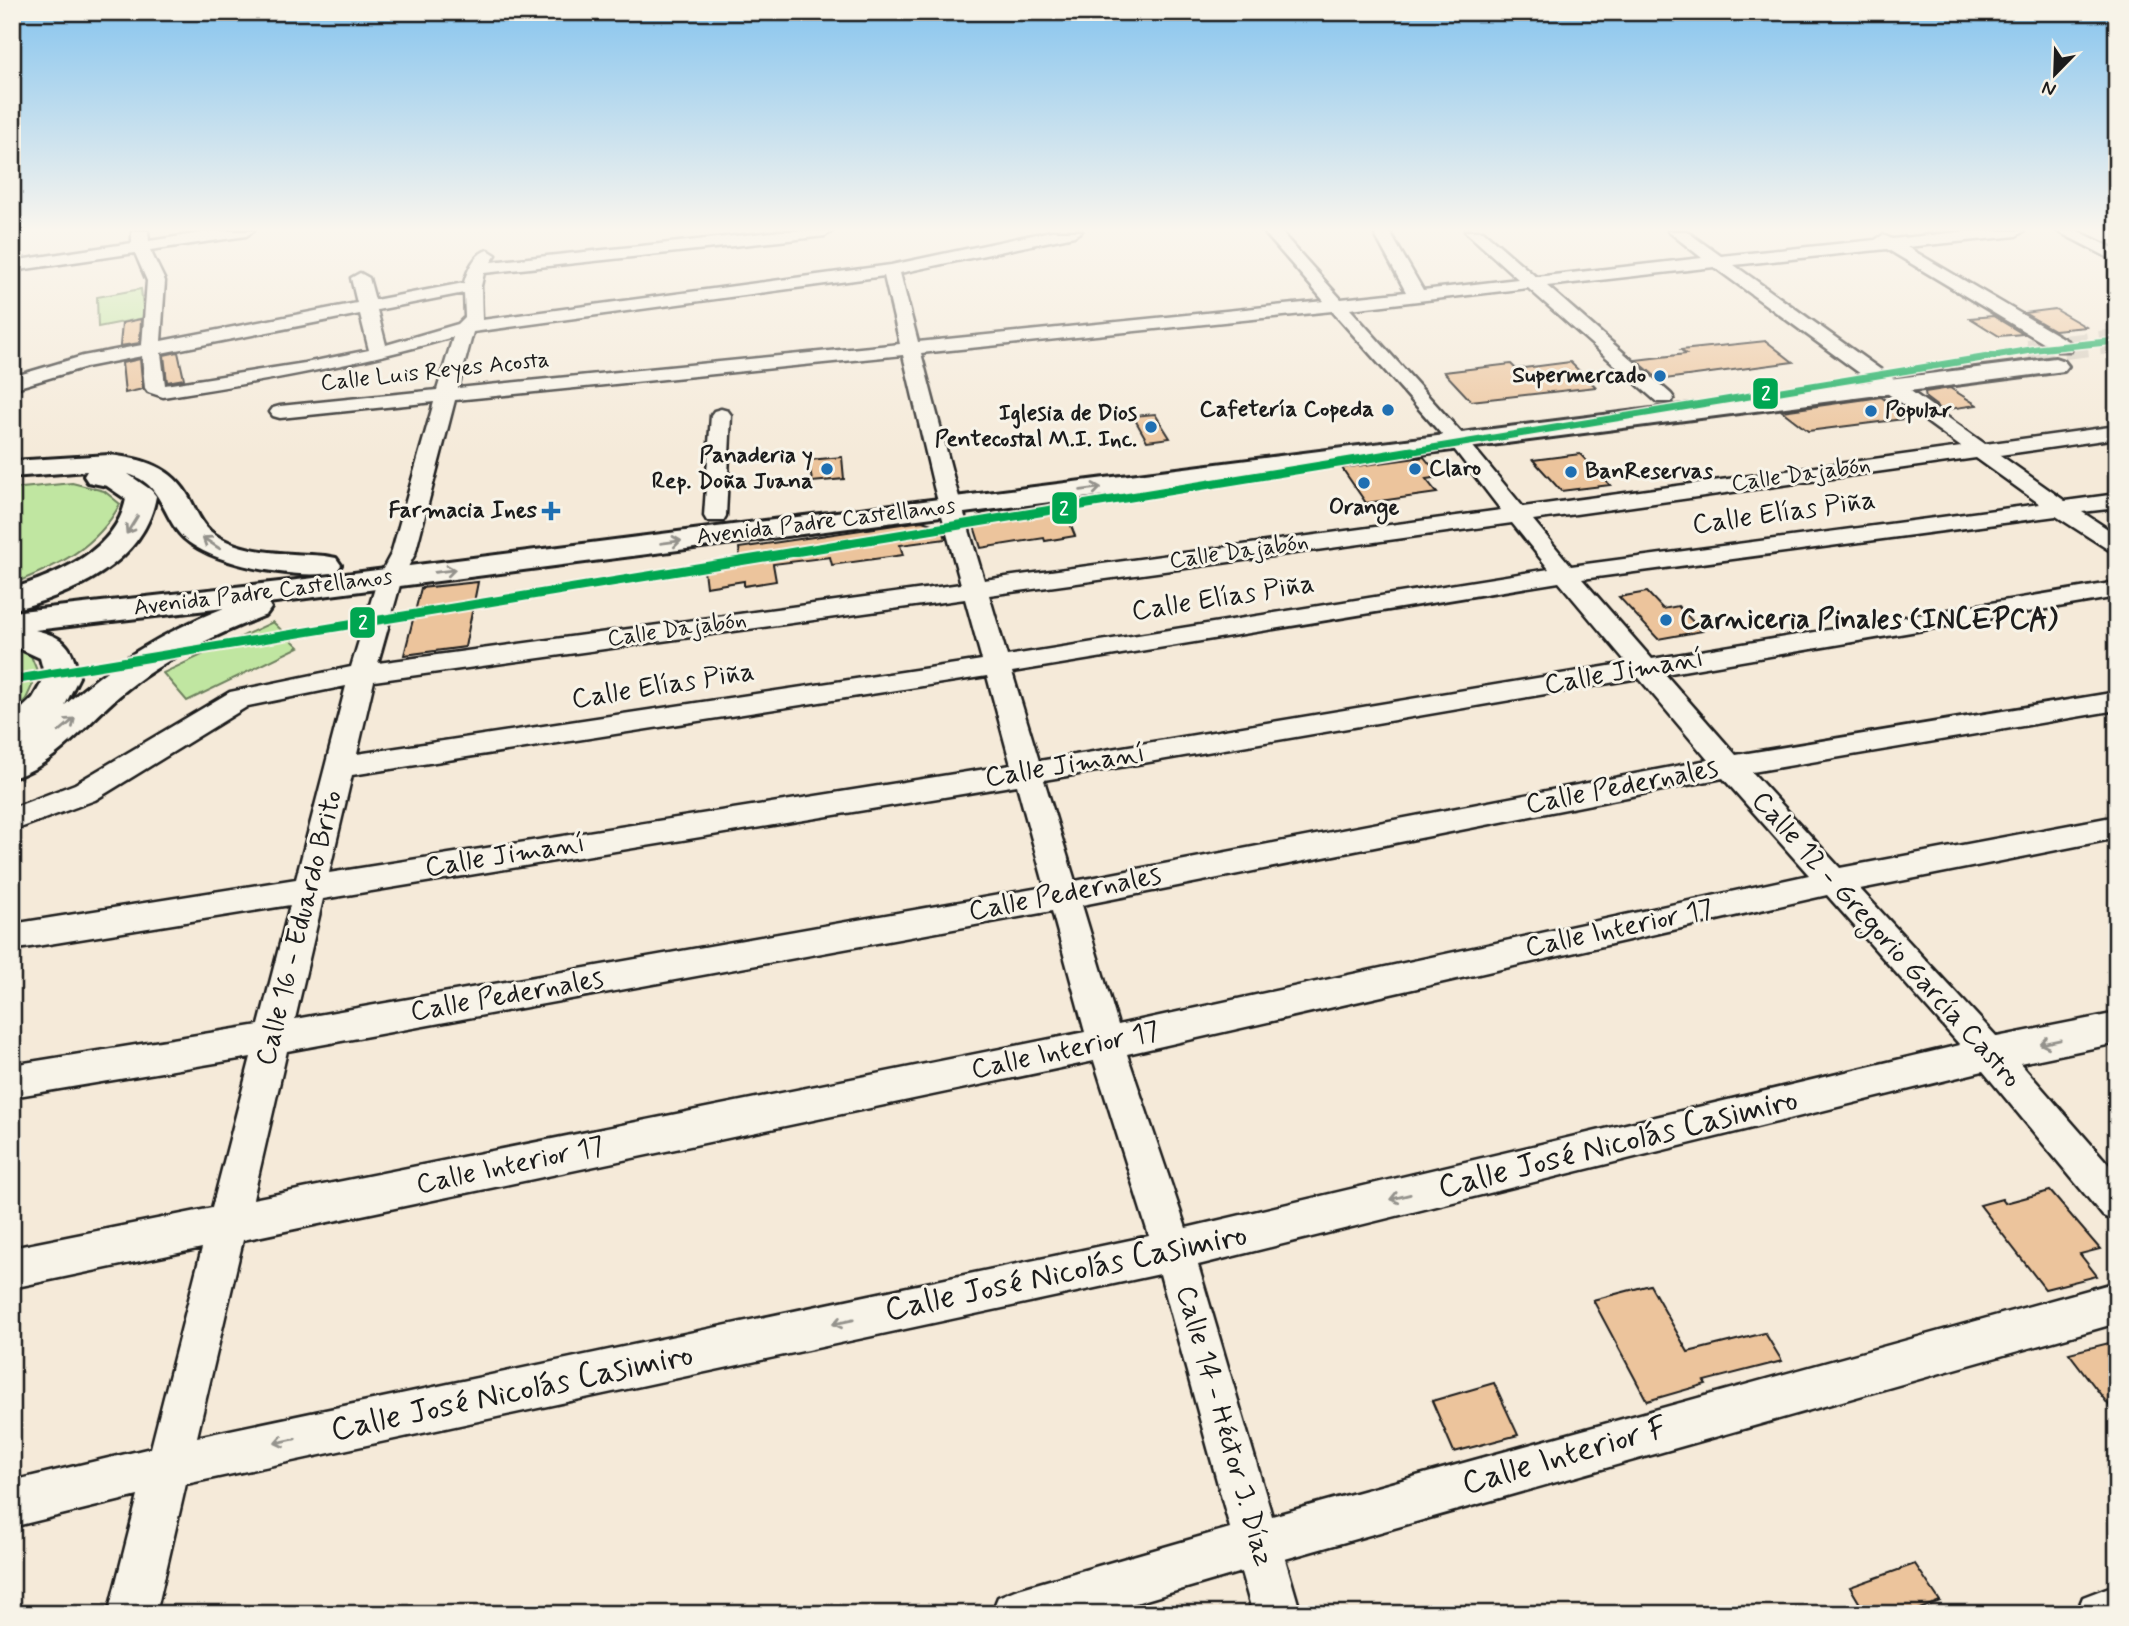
<svg xmlns="http://www.w3.org/2000/svg" width="2129" height="1626" font-family="Mynerve,sans-serif">
<style>
.green{fill:#c0e6a1;stroke:#6e815e;stroke-width:2}
.building{fill:#ecc49c;stroke:#1c1c1c;stroke-width:2}
.lines{fill:none;stroke-linecap:round;stroke-linejoin:round}
.primary-tunnel{stroke:#d4cbbd;stroke-width:24;stroke-dasharray:24 12;stroke-linecap:butt}
.street-casing{stroke:#1c1c1c;stroke-width:5}
.primary-casing{stroke:#1c1c1c;stroke-width:6}
.street{fill:#f7f3e8;fill-rule:evenodd}
.primary{fill:#f7f3e8;fill-rule:evenodd}
.metro-1-far1-casing{stroke:#f7f3e8;stroke-width:10}
.metro-1-casing{stroke:#f7f3e8;stroke-width:13}
.metro-1-far1{stroke:#00a651;stroke-width:7}
.metro-1{stroke:#00a651;stroke-width:9}
.oneway{stroke:#94928c}
.poi-dot{fill:#1f6fb2;stroke:#f7f3e8;stroke-width:2.5}
.labels{text-anchor:middle;dominant-baseline:central;stroke-width:6;stroke-linejoin:round;paint-order:stroke}
.far-street-label{font-size:23px;fill:#1c1c1c;stroke:#f7f3e8}
.far-poi-label{font-size:23px;font-weight:bold;fill:#1c1c1c;stroke:#f7f3e8;text-anchor:end}
.street-label{font-size:28px;fill:#1c1c1c;stroke:#f7f3e8}
.poi-label{font-size:28px;font-weight:bold;fill:#1c1c1c;stroke:#f7f3e8;text-anchor:start}
.near-street-label{font-size:33px;fill:#1c1c1c;stroke:#f7f3e8}
.line-badge{stroke:#f7f3e8;stroke-width:2.5}
.badge-label{font-size:19px;text-anchor:middle;font-weight:bold;fill:#fff}
</style>
<rect width="100%" height="100%" fill="#f5ead9"/>
<filter id="ink" filterUnits="userSpaceOnUse"><feTurbulence type="fractalNoise" baseFrequency=".0143" numOctaves="2"/><feDisplacementMap in="SourceGraphic" scale="14" xChannelSelector="R" yChannelSelector="G"/><feConvolveMatrix kernelMatrix="1 2 1 2 8 2 1 2 1" color-interpolation-filters="sRGB"/></filter>
<g filter="url(#ink)">
<path class="green" d="M141 289 144 318 98 327 97 297Z
M72 483 104 491 120 504C96 549 57 566 12 584V489Z
M273 622 299 647 187 701 163 673Z
M12 644 29 651 38 673 26 699 12 714Z"/>
<path class="building" d="M2055 309 2086 327 2054 330 2024 313Z
M1993 316 2023 334 1999 336 1970 318Z
M141 319 140 343 120 346 122 323Z
M1766 341 1793 362 1665 379 1656 377 1636 360 1686 354 1681 350Z
M178 352 184 379 167 382 164 355Z
M140 359 143 389 125 393 122 363Z
M1570 362 1596 387 1471 401 1444 372 1511 364 1516 369Z
M1950 388 1977 405 1942 410 1926 398 1925 392Z
M1881 397 1911 418 1808 431 1782 411Z
M1155 414 1170 438 1147 441 1133 416Z
M1580 454 1610 485 1561 491 1533 460Z
M842 457 844 479 812 482 809 460Z
M1424 457 1440 477 1426 479 1437 493 1366 503 1342 468Z
M1062 503 1075 536 1045 541 1044 538 981 548 972 520 984 513Z
M922 521 942 527 946 539 900 545 903 555 832 565 830 557 773 564 776 581 744 586V581L706 587 703 562 740 556 739 548Z
M478 582 465 647 404 655 421 588Z
M1647 592 1663 609 1678 606 1702 631 1658 639 1619 597Z
M2050 1191 2100 1249 2080 1254 2097 1276 2045 1289 1980 1205 2002 1199 2005 1203Z
M1650 1285 1688 1352 1765 1333 1782 1361 1704 1381 1706 1384 1647 1401 1593 1300Z
M2117 1341V1416L2069 1353Z
M1494 1383 1518 1435 1454 1452 1432 1401Z
M1915 1564 1940 1601 1907 1614H1866L1850 1587Z"/>
<g class="lines">
<path class="primary-tunnel" d="M2028 351 2117 341"/>
<g class="street-casing">
<path id="street" d="M132 231H148L149 241 214 231H254L246 236 150 250 165 281 161 341 357 303 351 278 360 273 369 278 375 300 464 283C467 271 475 253 488 250L496 255 491 262 781 231H833L825 236 484 273 481 286 482 320 891 265 1051 231H1082L1074 236 900 273 918 342 1324 301 1263 231H1280L1341 299 1406 292 1373 231H1389L1423 290 1518 279 1465 231H1483L1536 277 1702 258 1668 231H1686L1721 256 1875 240 1883 235 1892 239 1969 231H2024L2016 236 1907 247 2071 343 2073 347 2071 351H2057L1887 249 1734 265 1985 444 2117 426V438L2000 455 2065 501 2117 494V508L2082 512 2117 535V552L2109 550 2056 516 1582 579 1652 659 2117 582V597L1665 674 1736 755 2117 692V710L1752 772 1840 868 2117 816V838L1860 889 1997 1037 2117 1013V1043L2020 1063 2117 1174V1222L2103 1216 1983 1071 1198 1265 1272 1516 2117 1282V1323L1285 1559 1301 1614H1253L1241 1572 1098 1614H991L998 1597 1015 1590 1230 1528 1160 1274 186 1484 156 1614H108L138 1496 12 1527V1481L151 1448 202 1248 12 1288V1248L212 1208 251 1057 12 1097V1065L259 1025 290 905 12 950V924L296 879 346 686 248 706 95 800 12 831V808L75 784 230 692 351 667 378 578 391 554 434 402 280 418 273 416 270 412 273 408 280 406 437 390 453 337C357 365 261 382 163 397L148 392 145 388 142 356 86 367 12 389V377L83 356 142 345 147 281 135 253 12 271V261L132 243ZM1714 267 1961 447 1523 507 1465 437 1350 309 1528 288 1657 402H1671L1674 398 1671 394 1547 286ZM884 276 900 344 458 388 473 332ZM464 293 465 317 458 324 386 345 377 310ZM1332 311 1451 445 1501 510 984 580 956 487 921 353ZM360 314 369 350 305 363 165 385 161 353ZM903 355 934 487 961 584 378 663 402 578 415 554 455 400ZM1976 458 2040 504 1571 566 1533 520ZM1512 523 1549 569 1007 656 989 595ZM1559 582 1627 663 1039 761 1012 672ZM965 599 982 660 357 754 374 681ZM987 676 1011 765 329 873 352 775ZM1639 678 1708 760 1075 881 1044 780ZM1723 778 1809 875 1118 1025 1082 905ZM1017 785 1045 887 295 1019 323 899ZM1827 895 1960 1045 1186 1228 1127 1054ZM1052 911 1085 1032 253 1199 287 1051ZM1094 1061 1149 1236 197 1437 243 1240Z
M2057 231H2078L2117 250V262Z
M721 409 728 411 731 415 726 516 723 521H707L704 516 711 415 714 411Z
M2117 1584V1614H2076L2083 1597Z"/>
</g>
<g class="primary-casing">
<path id="primary" d="M2055 358 2064 361 2068 366 2064 371 268 603 271 608 266 615C218 634 171 655 130 687 92 716 59 764 12 778V718L33 698 45 677 40 658 12 645V612L306 579ZM224 608C164 632 113 662 65 705L79 677C71 646 67 638 35 630Z
M109 455C144 459 172 466 190 499 196 510 200 522 210 531 239 555 289 553 325 556L336 558 341 565 336 572C300 581 203 564 179 533 161 510 160 483 128 474L151 490 156 496C145 563 71 595 12 610V589C58 574 116 551 126 499L107 486 88 482 84 476 87 471 12 477V461Z"/>
</g>
<use href="#street" class="street"/>
<use href="#primary" class="primary"/>
<g class="metro-1-far1-casing">
<path id="metro-1-far1" d="M1402 453 2037 349 2117 341"/>
</g>
<g class="metro-1-casing">
<path id="metro-1" d="M12 680 1412 451"/>
</g>
<use href="#metro-1-far1" class="metro-1-far1"/>
<use href="#metro-1" class="metro-1"/>
</g>
<defs><path id="oneway-shaft" d="M-6 0H5M1.5-3L5.5 0L1.5 3" fill="none" stroke-width="1.6" stroke-linecap="round" stroke-linejoin="round" transform="scale(1.75)"/></defs>
<g class="oneway">
<use href="#oneway-shaft" transform="translate(1091 489) rotate(-7)"/>
<use href="#oneway-shaft" transform="translate(132 525) rotate(122)"/>
<use href="#oneway-shaft" transform="translate(671 542) rotate(-7)"/>
<use href="#oneway-shaft" transform="translate(211 543) rotate(-147)"/>
<use href="#oneway-shaft" transform="translate(445 571) rotate(-7)"/>
<use href="#oneway-shaft" transform="translate(67 725) rotate(-40)"/>
<use href="#oneway-shaft" transform="translate(2050 1042) rotate(168)"/>
<use href="#oneway-shaft" transform="translate(1400 1197) rotate(166)"/>
<use href="#oneway-shaft" transform="translate(843 1322) rotate(168)"/>
<use href="#oneway-shaft" transform="translate(285 1441) rotate(168)"/>
</g>
</g>
<linearGradient id="sky" x2="0" y2="1"><stop stop-color="#86c4ee"/><stop offset="0.5" stop-color="#faf6ee"/><stop offset="1" stop-color="#faf6ee" stop-opacity="0"/></linearGradient>
<rect width="2129" height="459" fill="url(#sky)"/>
<g class="poi-dot">
<circle cx="1660" cy="376" r="7"/>
<circle cx="1388" cy="410" r="7"/>
<circle cx="1871" cy="411" r="7"/>
<circle cx="1151" cy="427" r="7"/>
<circle cx="827" cy="469" r="7"/>
<circle cx="1415" cy="469" r="7"/>
<circle cx="1571" cy="472" r="7"/>
<circle cx="1364" cy="483" r="7"/>
<path d="M547.5 500.5h7v7h7v7h-7v7h-7v-7h-7v-7h7z"/>
<circle cx="1666" cy="620" r="7"/>
</g>
<g class="labels">
<g class="far-street-label">
<text transform="translate(435 372) rotate(-6)">Calle Luis Reyes Acosta</text>
<text transform="translate(1801 475) rotate(-8)">Calle Dajabón</text>
<text transform="translate(826 522) rotate(-7)">Avenida Padre Castellanos</text>
<text transform="translate(1239 552) rotate(-8)">Calle Dajabón</text>
<text transform="translate(263 593) rotate(-7)">Avenida Padre Castellanos</text>
<text transform="translate(677 630) rotate(-8)">Calle Dajabón</text>
</g>
<g class="far-poi-label">
<text x="1646" y="376">Supermercado</text>
<text x="1374" y="410">Cafetería Copeda</text>
<text x="1885" y="411" text-anchor="start">Popular</text>
<text x="1137" y="414">Iglesia de Dios<tspan x="1137" dy="26">Pentecostal M.I. Inc.</tspan></text>
<text x="813" y="456">Panaderia y<tspan x="813" dy="26">Rep. Doña Juana</tspan></text>
<text x="1429" y="469" text-anchor="start">Claro</text>
<text x="1585" y="472" text-anchor="start">BanReservas</text>
<text x="1364" y="508" text-anchor="middle">Orange</text>
<text x="537" y="511">Farmacia Ines</text>
</g>
<g class="street-label">
<text transform="translate(1784 513) rotate(-8)">Calle Elías Piña</text>
<text transform="translate(1223 598) rotate(-9)">Calle Elías Piña</text>
<text transform="translate(1624 672) rotate(-10)">Calle Jimaní</text>
<text transform="translate(663 686) rotate(-9)">Calle Elías Piña</text>
<text transform="translate(1065 766) rotate(-9)">Calle Jimaní</text>
<text transform="translate(1622 787) rotate(-11)">Calle Pedernales</text>
<text transform="translate(505 856) rotate(-9)">Calle Jimaní</text>
<text transform="translate(1065 894) rotate(-11)">Calle Pedernales</text>
<text transform="translate(300 928) rotate(-76)">Calle 16 - Eduardo Brito</text>
<text transform="translate(1619 929) rotate(-12)">Calle Interior 17</text>
<text transform="translate(1886 940) rotate(48)">Calle 12 - Gregorio García Castro</text>
<text transform="translate(507 996) rotate(-10)">Calle Pedernales</text>
<text transform="translate(1065 1051) rotate(-12)">Calle Interior 17</text>
<text transform="translate(510 1166) rotate(-12)">Calle Interior 17</text>
<text transform="translate(1224 1426) rotate(74)">Calle 14 - Héctor J. Díaz</text>
</g>
<g class="poi-label">
<text x="1680" y="620">Carniceria Pinales (INCEPCA)</text>
</g>
<g class="near-street-label">
<text transform="translate(1618 1144) rotate(-14)">Calle José Nicolás Casimiro</text>
<text transform="translate(1066 1273) rotate(-12)">Calle José Nicolás Casimiro</text>
<text transform="translate(512 1393) rotate(-12)">Calle José Nicolás Casimiro</text>
<text transform="translate(1565 1456) rotate(-16)">Calle Interior F</text>
</g>
</g>
<g class="line-badge">
<rect x="1752" y="377" width="27" height="33" rx="7" fill="#00a651"/>
<rect x="1051" y="491" width="27" height="34" rx="7" fill="#00a651"/>
<rect x="349" y="606" width="27" height="33" rx="7" fill="#00a651"/>
</g>
<g class="badge-label">
<text x="1766" y="400">2</text>
<text x="1064" y="515">2</text>
<text x="363" y="629">2</text>
</g>
<rect width="2129" height="1626" fill="none" stroke="#f7f3e8" stroke-width="42"/>
<rect x="21" y="21" width="2087" height="1584" fill="none" stroke="#1c1c1c" stroke-width="2.5" filter="url(#ink)"/>
<g transform="translate(2055 74) rotate(203)" stroke="#f7f3e8" stroke-width="5" paint-order="stroke">
<path d="M0-5L12 26L0 18L-12 26Z" fill="#1c1c1c"/>
<text y="-10" font-size="19" font-weight="bold" text-anchor="middle" fill="#1c1c1c">N</text>
</g>
</svg>
